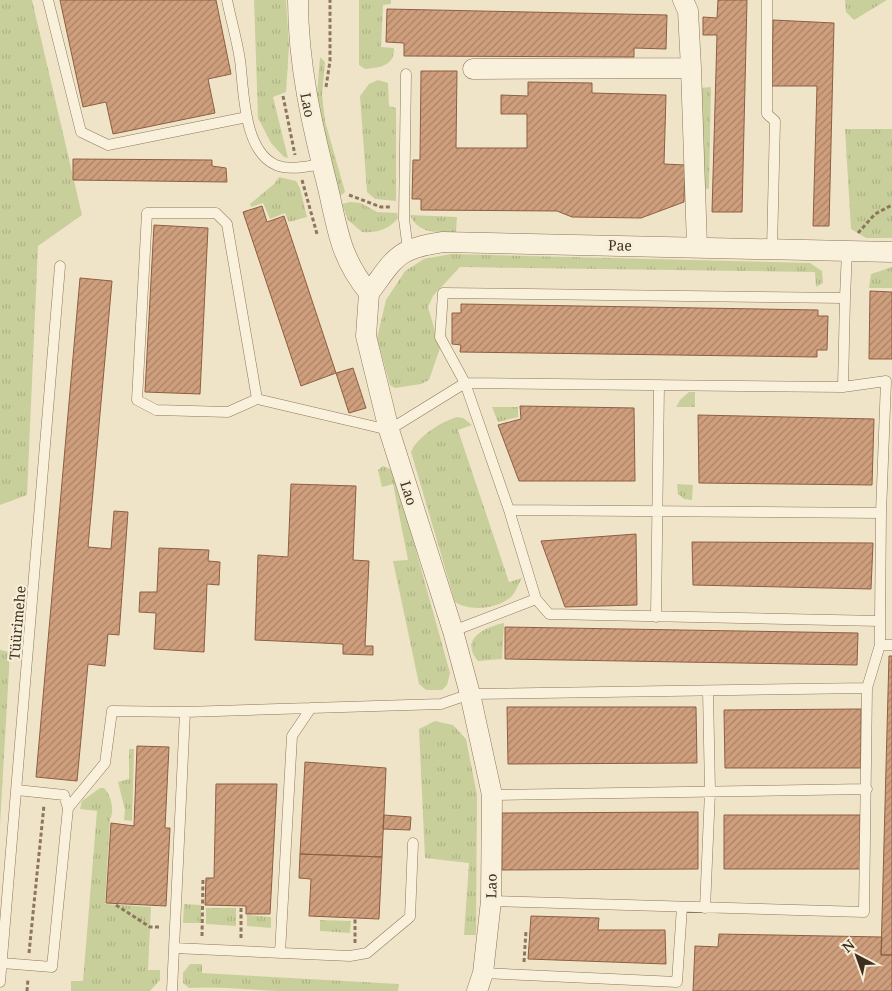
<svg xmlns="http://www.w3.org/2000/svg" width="892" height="991" font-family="'Noto Serif',serif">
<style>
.grass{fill:url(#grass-tufts)}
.building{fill:url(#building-hatch);stroke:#8d5f41}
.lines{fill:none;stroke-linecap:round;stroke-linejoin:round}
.lane-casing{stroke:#8d765c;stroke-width:11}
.street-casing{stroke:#8d765c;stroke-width:21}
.path{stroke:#8d765c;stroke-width:3;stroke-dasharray:4 2.5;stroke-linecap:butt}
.lane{stroke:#faf1dc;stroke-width:10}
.street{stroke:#faf1dc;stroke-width:20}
.labels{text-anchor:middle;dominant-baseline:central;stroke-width:4.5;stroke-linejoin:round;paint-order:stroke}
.street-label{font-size:14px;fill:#3d2e20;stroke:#f7eed8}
</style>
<defs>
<pattern id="grass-tufts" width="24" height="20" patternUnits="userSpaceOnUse" patternTransform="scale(1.25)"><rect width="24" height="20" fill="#c9cf9b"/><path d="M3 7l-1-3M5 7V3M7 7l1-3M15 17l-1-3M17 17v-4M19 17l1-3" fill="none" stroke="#aeb285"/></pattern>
<pattern id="building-hatch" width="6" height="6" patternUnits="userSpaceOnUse" patternTransform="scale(1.25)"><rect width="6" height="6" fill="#cf9f7d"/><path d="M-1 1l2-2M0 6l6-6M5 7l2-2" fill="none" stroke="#a98266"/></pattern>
</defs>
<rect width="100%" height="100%" fill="#f0e4c8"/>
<path class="grass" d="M0 0H32L82 215 38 246 27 495 0 505Z
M254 0H286L289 46 286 92 273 97 288 158 284 157 271 143 258 118Z
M359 0H391V4L383 5 381 47 394 48C395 66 379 68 365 69L359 65Z
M845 0H887L854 20 846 12Z
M320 57 325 62 322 95 325 121 345 192 340 196 321 126 317 94Z
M378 80 388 83 389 106 396 108V201L375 199 367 192 360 96 369 84Z
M711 87 709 189 701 188 700 88Z
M845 129H892V238H866L851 229Z
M279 177 296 181 300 188 307 217 289 222 285 213 270 219 263 203 251 207 250 204 274 184Z
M350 202 361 203 377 212 397 213 398 218C388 230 377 233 362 232L348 220 342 204Z
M410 215 457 217 456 232C438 232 419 235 410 215Z
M451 254 810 263 822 271 823 283 816 287 815 272 460 267 433 296 428 307 440 348 429 380 421 384 395 388 390 385 377 338 386 300 405 271 424 259Z
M892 267V288H869L871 274Z
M689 392H695V407H676L680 400Z
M492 407H518V417L498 422Z
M457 417 463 418 472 425 458 430 509 582 522 578C519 583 516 591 512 596 498 609 471 612 455 602L411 452C418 436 441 422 457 417Z
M383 466 394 471 450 673 447 685 442 690H426L419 684 393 561 408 560 393 484 382 487 378 470Z
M677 484 693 485 692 500 684 499 678 494Z
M504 623 502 659 478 661C459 639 485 627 504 623Z
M0 650 10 652 0 825Z
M435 721 453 725 466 739 477 795 476 935H464L469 863 425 858 419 729Z
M129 749H134L132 821 124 820 125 810 118 782 129 779Z
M100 788H104C111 795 115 811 110 819L105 904 151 907 148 970H160V980L150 991H71V981H83L97 811 80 809 82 801Z
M184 904 201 905V923H183Z
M206 908H236V926L206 924Z
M247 915 271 917V928L247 926Z
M320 920 351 921 350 933 320 931Z
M190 964H202V973L399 984 398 991C358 991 318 991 278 991 248 990 219 986 189 988L183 983V973Z"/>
<path class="building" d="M60 0H216L231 74 208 79 215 113 113 134 106 102 83 107Z
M718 0H747L742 212H712L717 35H703V17L717 18Z
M387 9 667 15 666 49 634 48V57L404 56V43L386 42Z
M773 20 834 23 829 226H813L817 86H772Z
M421 71H457L456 148H527V114H501V95L528 96V82L592 83V93L666 95 664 164 685 165 684 202 641 218 572 217 557 211 421 210V199H412L413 160H420Z
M73 159 212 160V166L226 168 227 182 73 180Z
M262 206 267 222 284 216 336 373 301 386 243 212Z
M154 225 208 228 200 394 145 392Z
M80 278 112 281 88 547 111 549 114 511 128 512 119 635 108 634 105 666 88 664 77 781 36 777Z
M870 291 892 292V359H869Z
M461 304 818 310V316H828L827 350H817V357L460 352 461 345 452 344V313H461Z
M353 368 366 408 349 413 336 373Z
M520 406 634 408 635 481H519L498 425 521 419Z
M698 415 874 419 872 485 699 483Z
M291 484 356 486 353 560 369 561 365 646H373V655L343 654V644L255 640 258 555 288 557Z
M636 534 637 605 565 607 541 541Z
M692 542 873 543 871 589 693 585Z
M159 548 209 550 208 561 220 562 219 585 207 584 204 652 154 649 156 613 139 612 140 592H157Z
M505 627 858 633 857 665 505 659Z
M889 656H892V955H881Z
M507 707H696L697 763 508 764Z
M861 709V768H725L724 710Z
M137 746 169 747 165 828H170L166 906 106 903 111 823 134 826Z
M305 762 386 768 382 857 300 854Z
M216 784H277L270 914H246V906L205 905 206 878H214Z
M698 812V869L502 870V813Z
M384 815 411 817 410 830 383 829Z
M724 815H860V869H724Z
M300 854 382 857 379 919 309 916 311 879 299 878Z
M531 916 599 918 598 930H665L666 964 528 959Z
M719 934 882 937 881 955H892V991H693L695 946 718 947Z"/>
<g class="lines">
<g class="lane-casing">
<path id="lane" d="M48 0 81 132 108 145 247 117
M227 0C231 20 237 40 240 60 244 90 243 151 276 165 290 171 307 166 322 164
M767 0V114L775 121 772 249
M406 74 404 219 408 250
M257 399 228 412 156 410 137 400 147 213H216L227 224 257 399 389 430 465 383 843 387 845 298
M509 510 881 513 886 381 843 387
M536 599 509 510 465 383 440 337 443 293 845 298 847 251
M656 617 659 385
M453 631 536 599 549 614 880 621 881 513
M880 645H892
M17 790 64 795 68 808
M492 795 867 789
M491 901 864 912 867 688 880 645V621
M705 908 710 791 708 691
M174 948 350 956 367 953 410 917 413 843
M280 953 292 736 311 708
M2 963 52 967 68 808 105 763 112 711 185 712
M483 973 677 982 682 907
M0 982 60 266
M172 991 185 712 441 704 470 694 867 688"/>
</g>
<g class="street-casing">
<path id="street" d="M298 0C298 65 312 125 328 188 338 231 340 257 369 293L366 336 389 430 453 631 470 694 492 795 491 901 483 973 477 991
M683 0 688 11 691 68
M473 69 691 68 697 246
M369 293C396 257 396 249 443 242L892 252"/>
</g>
<path class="path" d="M326 87 330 61V0
M283 96 295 155
M302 180 317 234
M349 195 381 207H391
M858 233 875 214 892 205
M116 905 150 927H161
M202 936 203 879
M241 938V906
M355 943V918
M29 953 44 805
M524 962 526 931
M27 991 28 979"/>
<use href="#lane" class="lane"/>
<use href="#street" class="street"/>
</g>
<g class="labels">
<g class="street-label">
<text transform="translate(308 105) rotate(79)">Lao</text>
<text transform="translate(620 245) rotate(1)">Pae</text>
<text transform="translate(409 493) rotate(72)">Lao</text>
<text transform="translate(17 623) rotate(-85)">Tüürimehe</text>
<text transform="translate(491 886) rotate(-89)">Lao</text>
</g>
</g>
<g transform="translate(857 956) rotate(319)" stroke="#f7eed8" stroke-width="4" paint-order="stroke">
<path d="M0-4L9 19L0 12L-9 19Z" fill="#3d2e20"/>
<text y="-8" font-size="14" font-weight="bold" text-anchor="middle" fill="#3d2e20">N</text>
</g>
</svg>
